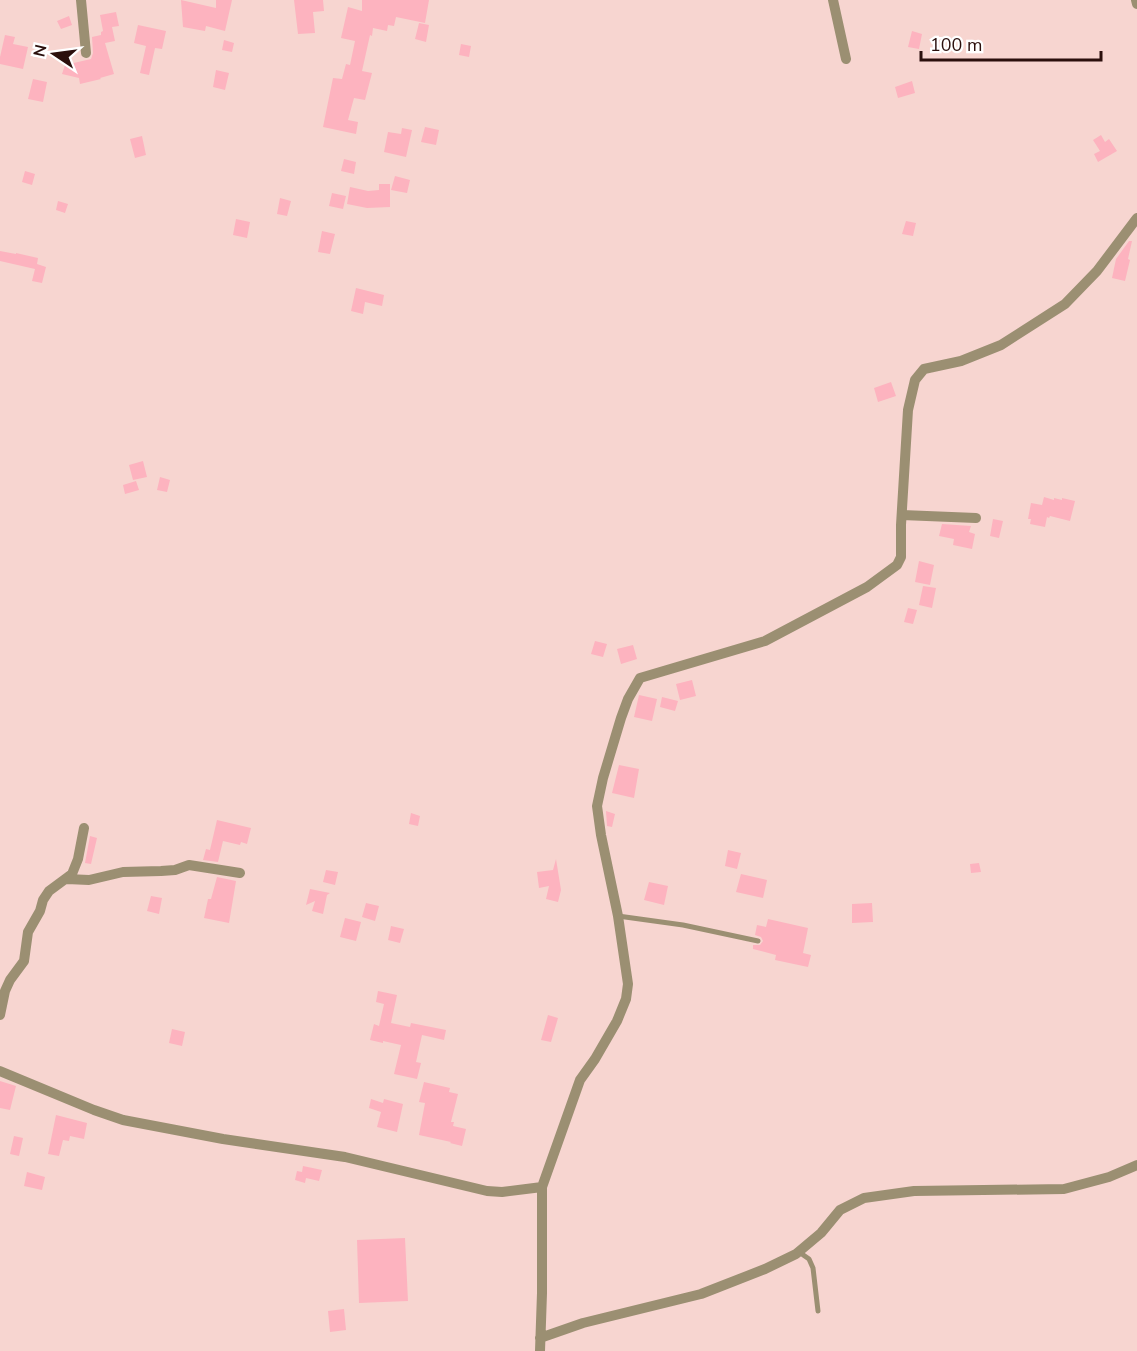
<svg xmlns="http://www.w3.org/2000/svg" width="1137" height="1351" font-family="'Nunito Sans',sans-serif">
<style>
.building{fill:#fdb3bf}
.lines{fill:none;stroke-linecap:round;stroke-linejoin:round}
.service{stroke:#9b8f72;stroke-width:5}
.minor{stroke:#9b8f72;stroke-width:10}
</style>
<rect width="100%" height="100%" fill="#f7d5d0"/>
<path class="building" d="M181 0 216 8V0H232L225 31 206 26 205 31 183 27Z
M294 0H323L324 11 313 12 315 33 298 34Z
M362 0H429L425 23 396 17 394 26 388 25 387 31 373 28 372 36 370 35 362 71 372 73 365 100 354 98 348 120 358 122 356 134 323 127 333 78 342 79 346 64 350 65 355 41 341 38 348 7 362 11Z
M116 12 119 26 112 27 115 41 105 43 114 74 100 78 101 79 80 84 79 78 62 74 65 65 91 59 93 53 92 37 101 35V32L103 31 100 15Z
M69 16 72 25 61 29 57 21Z
M419 23 429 25 426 42 415 39Z
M138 25 166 31 162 49 155 48 149 75 140 73 146 46 134 43Z
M912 31 922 34 919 49 908 47Z
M5 35 15 37 13 44 28 47 23 69 0 64V57Z
M224 40 234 43 232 52 222 50Z
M461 44 471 46 469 57 459 55Z
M216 70 229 73 225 90 213 87Z
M33 79 47 82 43 102 28 99Z
M912 81 915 93 898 98 895 87Z
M425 127 439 130 436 145 421 142Z
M402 128 412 130 406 157 384 152 388 132 401 134Z
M1101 135 1105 142 1109 139 1117 151 1098 162 1094 154 1100 151 1093 140Z
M142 136 146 155 135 158 130 139Z
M344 159 356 162 354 174 341 171Z
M25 171 35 174 32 185 22 182Z
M395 176 410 180 407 193 391 190Z
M379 184H390V207L367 208 347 204 350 187 368 191 379 190Z
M332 193 346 196 343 209 329 206Z
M280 198 291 201 287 216 277 214Z
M58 201 68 204 65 213 56 210Z
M236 219 250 222 247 238 233 235Z
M906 221 916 223 913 236 902 234Z
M322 231 335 234 330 254 318 252Z
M1129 241H1132L1128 259 1130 260 1125 281 1112 278 1116 259Z
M0 251 16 254V253L38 258 37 264 46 267 42 283 32 281 35 269 0 261Z
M356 288 384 295 382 306 365 302 363 314 351 311Z
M891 382 896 396 878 402 874 388Z
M143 461 147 477 133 480 129 465Z
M160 477 170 480 167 492 157 490Z
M136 481 139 490 125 494 123 485Z
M1044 497 1054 500V498L1062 500V498L1075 501 1070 521 1050 516 1049 518 1047 517 1045 527 1030 524 1031 519H1028L1031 503 1042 505Z
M993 519 1003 521 999 538 990 536Z
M942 524 971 526 969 532 975 534 972 549 953 545 954 539 939 536Z
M919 561 934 565 930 585 915 582Z
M923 586 936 588 932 608 919 605Z
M908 608 917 610 913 624 904 622Z
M595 641 607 644 603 657 591 654Z
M633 645 637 659 621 664 617 649Z
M692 680 696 696 680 700 676 684Z
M639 695 657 699 652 721 634 717Z
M662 697 678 701 675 711 660 707Z
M619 765 639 769 634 798 612 793Z
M606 811 615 814 612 827 607 826Z
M411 813 420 816 418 826 409 824Z
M217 820 251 828 247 844 241 842 240 845 223 841 218 862 203 860 206 849 210 850Z
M90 836 97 838 91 864 85 863Z
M728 850 741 853 737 869 725 866Z
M556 859 561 890 558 902 546 899 549 886 539 888 537 872 553 870Z
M979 863 981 872 971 873 970 864Z
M326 870 338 872 335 885 323 882Z
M741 874 767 880 763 898 736 892Z
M217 877 236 881 229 923 204 918 208 899H211Z
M649 882 668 886 664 905 644 900Z
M310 889 330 893 327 895 323 914 312 911 315 901 306 905Z
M151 896 162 898 159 914 147 911Z
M366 903 379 906 375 921 362 917Z
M872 903 873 922 852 923V904Z
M345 918 361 922 356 941 340 937Z
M768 919 808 928 803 953 811 955 808 967 775 960 776 955 753 949V945H760L763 941 761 937 755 935 757 925 766 927Z
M391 926 404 929 400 943 388 940Z
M378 991 397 995 391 1023 410 1027 411 1023 446 1030 444 1040 422 1035 416 1062 421 1063 417 1079 394 1074 401 1045 383 1041V1043L370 1040 374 1024 379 1026 384 1004 376 1002Z
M548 1015 558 1018 551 1042 541 1040Z
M172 1029 185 1032 182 1046 169 1043Z
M0 1081 16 1086 10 1110 0 1108Z
M424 1082 450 1088 449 1092 458 1094 451 1122H454L453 1126 466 1129 462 1146 450 1143 451 1142 419 1135 425 1103 419 1102Z
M371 1099 383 1103 384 1099 403 1104 397 1132 377 1127 381 1112 369 1108Z
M56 1115 87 1123 84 1139 70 1136 69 1141 63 1140 59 1156 48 1154Z
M14 1136 23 1138 19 1156 10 1154Z
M303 1166 322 1170 319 1181 306 1178 305 1183 295 1180 297 1171 302 1172Z
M27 1172 45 1177 42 1190 24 1186Z
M405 1238 408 1301 359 1303 357 1240Z
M344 1309 346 1330 330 1332 328 1311Z"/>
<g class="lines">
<path class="service" d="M618 916 683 925 758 941
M799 1252 809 1259 813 1268 818 1311"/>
<path class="minor" d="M81 0 86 53
M833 0 846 59
M1136 0 1137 4
M902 515 976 518
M67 879 89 880 123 872 161 871 175 870 189 865 240 873
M0 1015 5 991 10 980 24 961 28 932 40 911 43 900 49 891 72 874 78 859 84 828
M0 1071 94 1110 123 1120 223 1139 345 1157 487 1191 502 1192 542 1187
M540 1338 583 1323 701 1294 765 1269 796 1254 821 1233 840 1210 864 1198 914 1191 1064 1189 1109 1177 1137 1165
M540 1351 542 1293V1187L580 1080 595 1059 617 1021 626 999 628 984 618 916 601 835 597 806 603 778 621 718 628 699 640 678 765 641 867 587 897 565 901 557V525L908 410 915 380 924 369 961 361 1001 345 1065 304 1097 271 1137 218"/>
</g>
<g transform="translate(54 54) rotate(283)" stroke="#ffffff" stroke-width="4.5" paint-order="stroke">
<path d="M0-4.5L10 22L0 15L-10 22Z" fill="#2b0f0c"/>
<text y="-9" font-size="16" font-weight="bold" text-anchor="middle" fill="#2b0f0c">N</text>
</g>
<path d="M921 51v9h180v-9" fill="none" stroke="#2b0f0c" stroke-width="3"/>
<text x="930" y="51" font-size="18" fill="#2b0f0c" stroke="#ffffff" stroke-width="4.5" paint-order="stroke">100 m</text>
</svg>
